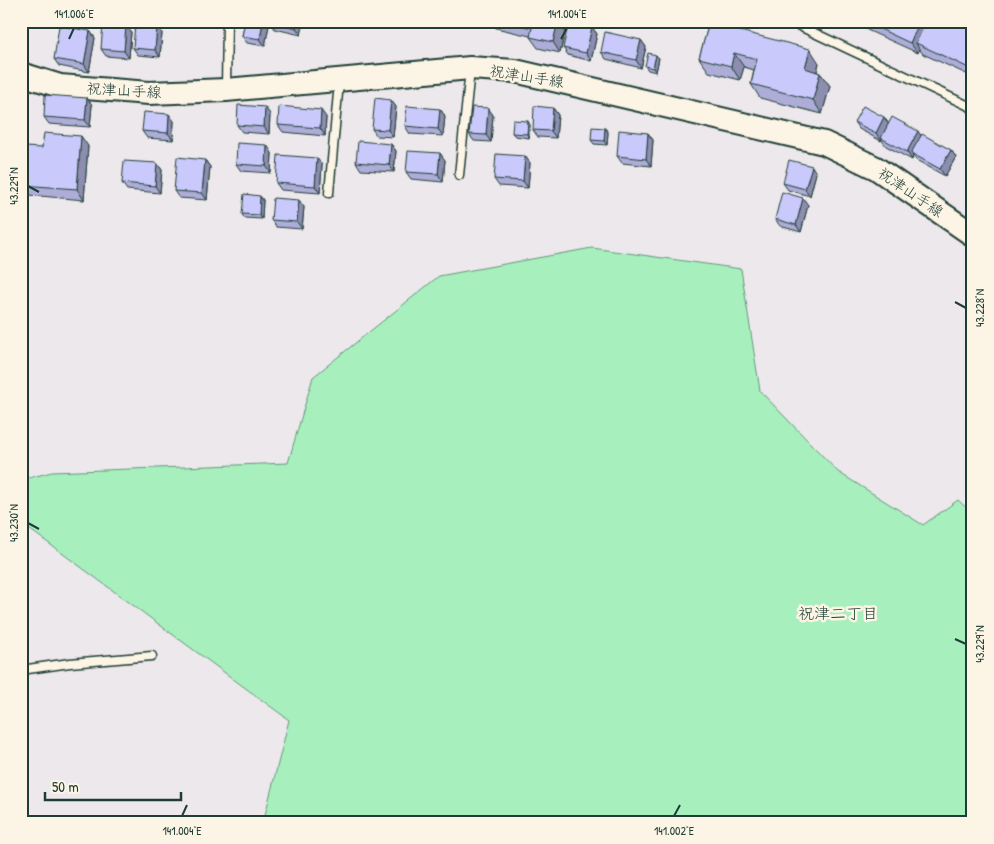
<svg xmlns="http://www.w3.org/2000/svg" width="994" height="844" font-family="'Patrick Hand','Klee One',sans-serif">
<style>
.green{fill:#a7f0be;stroke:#639679}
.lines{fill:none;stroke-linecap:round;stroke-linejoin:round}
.lane-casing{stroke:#1f3d34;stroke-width:11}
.secondary-casing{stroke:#1f3d34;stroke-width:26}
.lane{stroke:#fcf5e5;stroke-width:8}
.secondary{stroke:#fcf5e5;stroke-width:22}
.wall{fill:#adadd8;stroke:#1f3d34}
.shaded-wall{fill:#8d8db0;stroke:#1f3d34}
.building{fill:#c9c9fb;stroke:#1f3d34}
.ticks{fill:none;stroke:#1f3d34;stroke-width:2}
.labels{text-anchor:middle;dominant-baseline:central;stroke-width:5;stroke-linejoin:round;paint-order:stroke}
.street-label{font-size:15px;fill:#1f3d34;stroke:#fcf5e5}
.neighbourhood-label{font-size:16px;fill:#1f3d34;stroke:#fcf5e5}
.neatline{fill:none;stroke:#1f3d34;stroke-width:2}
.ticks-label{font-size:12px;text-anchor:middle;fill:#1f3d34}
</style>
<rect width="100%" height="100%" fill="#ede8ec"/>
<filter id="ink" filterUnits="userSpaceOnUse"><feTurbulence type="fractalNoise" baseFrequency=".02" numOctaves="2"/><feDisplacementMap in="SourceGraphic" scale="10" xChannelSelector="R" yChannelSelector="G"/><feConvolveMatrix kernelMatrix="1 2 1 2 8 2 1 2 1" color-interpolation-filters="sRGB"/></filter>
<g filter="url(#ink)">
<path class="green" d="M592 248 741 269 760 391 838 472 923 525 958 500 973 514V823H263L289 720 21 523V480L52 472 288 463 313 377 439 276Z"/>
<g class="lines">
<g class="lane-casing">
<path id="lane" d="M789 21 971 107 973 110
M226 88 227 21
M459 175 470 70
M329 193 339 82
M21 670 70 663 152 656"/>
</g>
<g class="secondary-casing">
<path id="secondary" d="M21 74 60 86 149 93 226 90 470 68 515 71 824 143 876 168 973 235"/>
</g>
<use href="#lane" class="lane"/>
<use href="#secondary" class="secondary"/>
</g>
<path class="wall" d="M173 21H203V22L174 23Z
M245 21H266L269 25 265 46 247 43 242 36Z
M271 21H304L301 35 275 29 270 22Z
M491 21H566L567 23 560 53 538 48 530 37V36L496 28Z
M846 21H859L857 26Z
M860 21H964L973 25V77L923 54 919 49 918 53 867 30Z
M709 23 819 63 817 72 820 73 830 86 822 114 760 98 751 84 754 70 744 67 740 80 709 72 699 58Z
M592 27 597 34 591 61 568 55 563 48Z
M90 31 95 38 89 72 59 66 54 59Z
M131 32 129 58 106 56 101 49Z
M162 33 160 57 138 55 133 48Z
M641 40 646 47 641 68 606 59 601 52Z
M659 58 656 72 648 70 645 66Z
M87 98 92 105 90 127 49 124 44 117Z
M391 100 396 107 393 137 377 136 372 129Z
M488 108 493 115 491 142 474 141 469 134Z
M553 108 558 115 556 138 538 137 533 130Z
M440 109 445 116 443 136 410 134 405 126Z
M270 114 269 134 242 132 237 125Z
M326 117 325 136 283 132 278 125Z
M884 117 889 124 921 135 951 150 956 157 945 176 916 160 913 156 912 160 886 146 881 139V141L859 129 854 122Z
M174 121 173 140 147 138 142 131Z
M530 125 529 138 515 136 512 133Z
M608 132 607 145 594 144 591 140Z
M648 133 653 140 651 166 622 163 617 156Z
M391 144 396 151 394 172 361 170 356 162Z
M88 146 84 200 29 195 22 185 42 148Z
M272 153 271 173 241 171 236 164Z
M525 156 530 163 528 188 499 186 494 179Z
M205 160 210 167 207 200 179 198 174 191Z
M445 160 443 182 411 179 406 172Z
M157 163 162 170 160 193 127 190 122 183Z
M322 165 320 193 281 190 276 183Z
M816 173 810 196 788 190 783 183Z
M260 196 263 200 262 219 244 218 242 214Z
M808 205 801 232 780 226 775 219Z
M304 207 302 229 276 227 271 220Z"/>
<path class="shaded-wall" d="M263 21H266L269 25 265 46 260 39Z
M298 21H304L301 35 296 28Z
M558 21H566L567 23 560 53 553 42Z
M853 21H859L857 26Z
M920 21H932L916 43 919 49 918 53 910 43Z
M126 25 131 32 129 58 124 51Z
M157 26 162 33 160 57 155 50Z
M592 27 597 34 591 61 586 53Z
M90 31 95 38 89 72 84 64Z
M641 40 646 47 641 68 636 60Z
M810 49 819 63 814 82 805 68Z
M734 53 744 67 740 80 731 66Z
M656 55 659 58 656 72 653 68Z
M820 73 830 86 822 114 813 100Z
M87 98 92 105 90 127 85 120Z
M391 100 396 107 393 137 388 130Z
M265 107 270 114 269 134 264 127Z
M488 108 493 115 491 142 486 135Z
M553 108 558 115 556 138 551 131Z
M440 109 445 116 443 136 438 129Z
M321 110 326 117 325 136 320 128Z
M169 114 174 121 173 140 168 133Z
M884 117 889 125 881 141 876 133Z
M528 121 530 125 529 138 527 134Z
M605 128 608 132 607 145 604 141Z
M21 131 24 135 21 140Z
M918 131 923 139 911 153 913 156 912 160 907 152Z
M648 133 653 140 651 166 646 159Z
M81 136 88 146 84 200 77 189Z
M391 144 396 151 394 172 389 165Z
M267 145 272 153 271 173 266 166Z
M951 150 956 157 945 176 940 169Z
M440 153 445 160 443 182 438 174Z
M525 156 530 163 528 188 523 181Z
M317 158 322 165 320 193 315 186Z
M205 160 210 167 207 200 202 193Z
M157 163 162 170 160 193 155 186Z
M812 166 816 173 810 196 805 189Z
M260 196 263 200 262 219 259 215Z
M803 198 808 205 801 232 796 225Z
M299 200 304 207 302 229 297 222Z"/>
<path class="building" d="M245 21H263L260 39 242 36Z
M271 21H298L296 28 270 22Z
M503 21H558L553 42 530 37 532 28Z
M569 21 592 27 586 53 563 48Z
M863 21H920L910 43Z
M926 21H964L973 25V70L916 43Z
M103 23 126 25 124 51 101 49Z
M709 23 810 49 805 68 820 73 813 100 751 84 757 59 734 53 731 66 699 58Z
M135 24 157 26 155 50 133 48Z
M59 26 90 31 84 64 54 59Z
M605 32 641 40 636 60 601 52Z
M648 53 656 55 653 68 645 66Z
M45 95 87 98 85 120 44 117Z
M375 98 391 100 388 130 372 129Z
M238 105 265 107 264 127 237 125Z
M279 106 321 110 320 128 278 125Z
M407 106 440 109 438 129 405 126Z
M534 106 553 108 551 131 533 130Z
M863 106 884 117 876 133 854 122Z
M472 107 488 108 486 135 469 134Z
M144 112 169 114 168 133 142 131Z
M892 117 918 131 907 152 881 138Z
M513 120 528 121 527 134 512 133Z
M592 127 605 128 604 141 591 140Z
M619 130 648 133 646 159 617 156Z
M44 133 81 136 77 189 22 185 25 147 42 148Z
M922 134 951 150 940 169 911 153Z
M358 141 391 144 389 165 356 162Z
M237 143 267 145 266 166 236 164Z
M408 151 440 153 438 174 406 172Z
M496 154 525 156 523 181 494 179Z
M278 155 317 158 315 186 276 183Z
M177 157 205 160 202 193 174 191Z
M789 160 812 166 805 189 783 183Z
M124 161 157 163 155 186 122 183Z
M782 192 803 198 796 225 775 219Z
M244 194 260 196 259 215 242 214Z
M273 198 299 200 297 222 271 220Z"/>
</g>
<path class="ticks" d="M69 39 74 28M561 39 567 28M28 186 39 192M955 302 966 308M28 523 39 529M955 639 966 644M182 816 187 805M674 816 680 805"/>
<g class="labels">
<g class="street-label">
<text transform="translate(527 76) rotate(9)">祝津山手線</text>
<text transform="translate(124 90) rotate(3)">祝津山手線</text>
<text transform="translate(911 192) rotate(34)">祝津山手線</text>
</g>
<g class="neighbourhood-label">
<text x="838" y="613">祝津二丁目</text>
</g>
</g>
<rect width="994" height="844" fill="none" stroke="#fcf5e5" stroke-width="55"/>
<path d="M45 792v8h136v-8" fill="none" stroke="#1f3d34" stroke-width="2.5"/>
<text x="52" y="792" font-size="15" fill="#1f3d34" stroke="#fcf5e5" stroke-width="4" paint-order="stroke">50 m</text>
<rect x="28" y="28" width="938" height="788" class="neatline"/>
<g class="ticks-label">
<text x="74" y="18">141.006°E</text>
<text x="567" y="18">141.004°E</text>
<text transform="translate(14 186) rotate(-90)" y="4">43.229°N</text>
<text transform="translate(980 308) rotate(-90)" y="4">43.228°N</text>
<text transform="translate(14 523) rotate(-90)" y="4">43.230°N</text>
<text transform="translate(980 644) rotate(-90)" y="4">43.229°N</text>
<text x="182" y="835">141.004°E</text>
<text x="674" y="835">141.002°E</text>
</g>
</svg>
